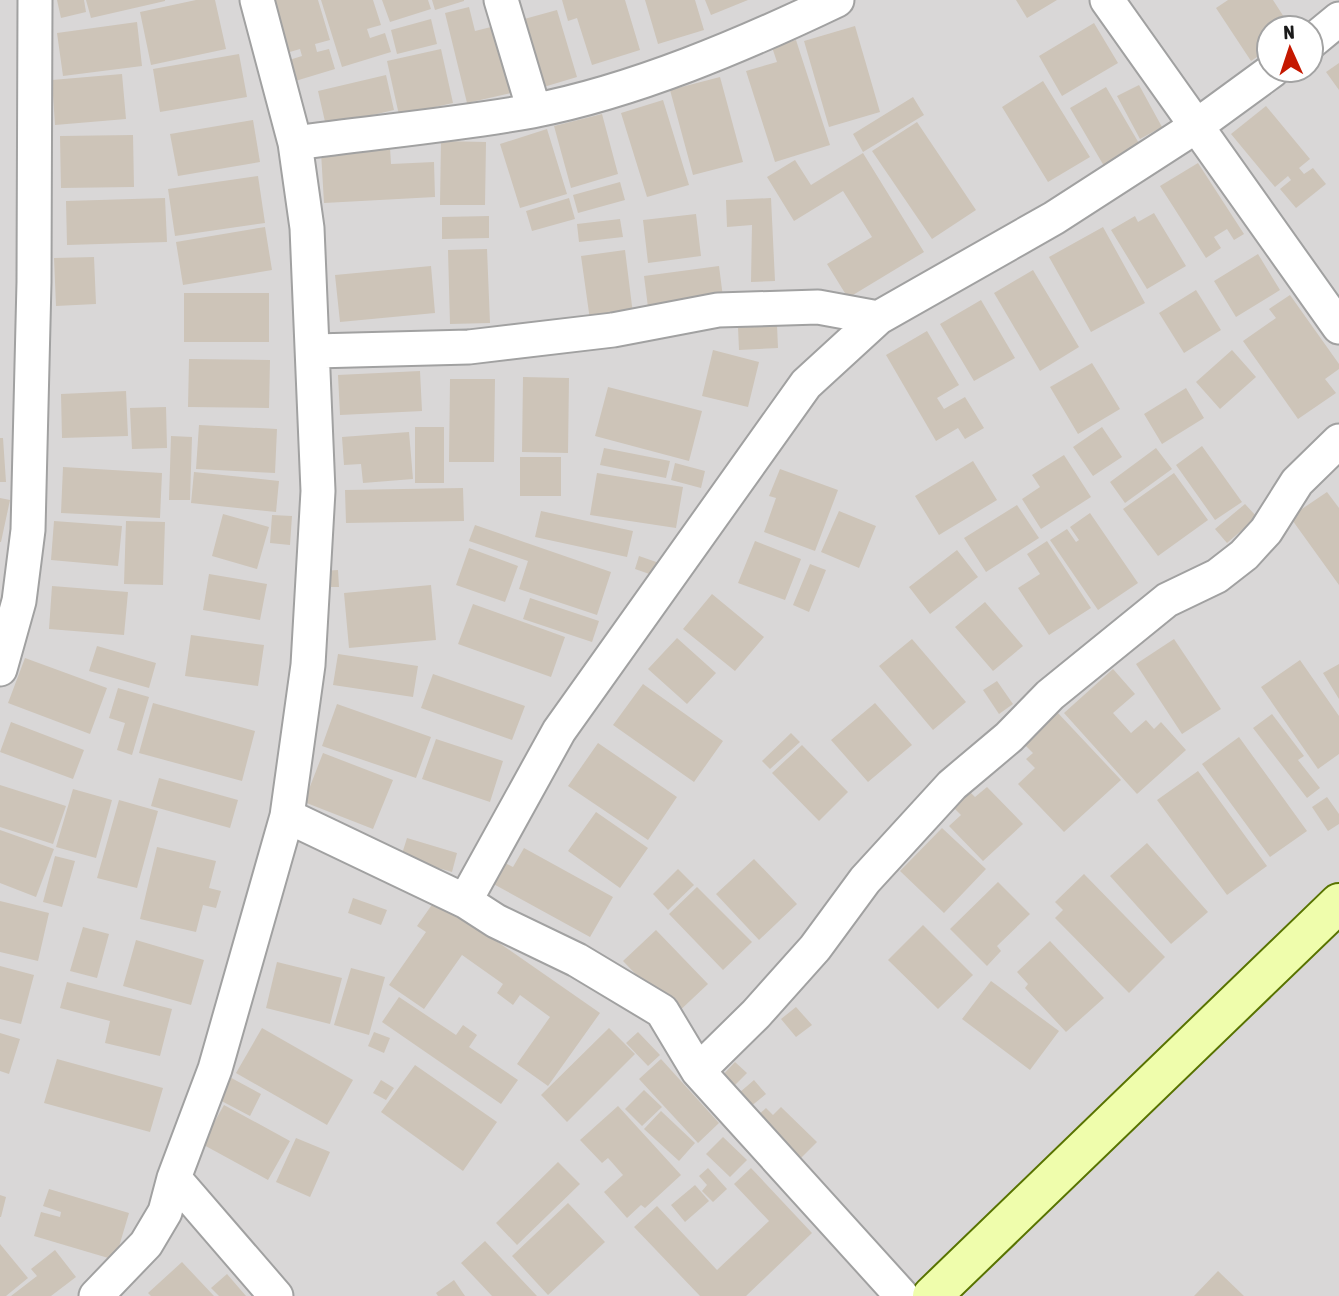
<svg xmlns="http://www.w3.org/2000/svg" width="1339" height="1296" font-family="'Asap Condensed',sans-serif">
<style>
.residential{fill:#d9d7d7;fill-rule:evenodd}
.building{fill:#cdc4b8}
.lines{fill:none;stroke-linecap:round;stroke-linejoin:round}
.minor-casing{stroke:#a1a1a1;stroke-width:37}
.secondary-casing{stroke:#587300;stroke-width:42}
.minor{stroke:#fff;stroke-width:33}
.secondary{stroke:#effdac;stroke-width:38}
</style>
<rect width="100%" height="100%" fill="#edeadf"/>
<path class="residential" d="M0 0H1339V1296H0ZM1269 28H1311V70H1269Z"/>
<path class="building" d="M57 0H84L86 12 61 18Z
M86 0H165V1L91 18Z
M196 0H215L226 49 151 65 140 12Z
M267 0H318L330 40 315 44 317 52 329 49 335 69 292 82 286 61 302 56 300 49 283 54Z
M321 0H373L381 25 367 29 370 38 385 33 391 52 342 67Z
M382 0H428L431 9 390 22Z
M432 0H464V1L435 10Z
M562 0H625L640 50 592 65 577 18 568 21Z
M645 0H695L704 30 658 44Z
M705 0H748L711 15Z
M1016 0H1057L1027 18Z
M1228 0H1273L1291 28H1269V49L1251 61 1216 8Z
M469 7 475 31 499 25 515 92 467 103 445 13Z
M557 10 577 77 537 89 517 21Z
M431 19 437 44 397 54 391 30Z
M137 22 142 66 63 76 57 33Z
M1094 23 1118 63 1062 96 1039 56Z
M855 26 880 112 829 127 804 41Z
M796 40 830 145 775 162 746 71 777 62 772 47Z
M441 49 453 103 399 115 387 61Z
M239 54 247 97 160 112 153 69Z
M1339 63V90L1326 72Z
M122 74 126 119 55 125 52 80Z
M386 75 394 110 326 126 318 91Z
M720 77 743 162 693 175 670 90Z
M1043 81 1090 157 1048 182 1002 107Z
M1139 85 1162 127 1140 139 1117 96Z
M1106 87 1140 145 1104 166 1070 108Z
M913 97 924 115 863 152 853 134Z
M663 100 689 185 647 197 621 113Z
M1266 106 1310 159 1299 168 1304 174 1313 168 1326 184 1296 208 1280 189 1291 180 1288 176 1275 187 1231 134Z
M602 114 618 174 571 188 554 126Z
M253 120 260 162 178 176 170 134Z
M917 122 976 210 932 239 872 151Z
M547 129 567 194 520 208 500 144Z
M133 135 134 187 61 188 60 136Z
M441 141 486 142 485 205H440Z
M390 148 391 164 434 162 435 197 324 203 321 152Z
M863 153 924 252 848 298 827 264 872 237 843 191 794 221 767 177 795 160 811 185Z
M1198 163 1244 234 1234 240 1227 229 1214 237 1221 248 1206 258 1160 186Z
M258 176 265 223 175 236 168 189Z
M620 182 625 200 578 213 573 195Z
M165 198 167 242 67 245 66 201Z
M569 198 575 219 532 231 526 211Z
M771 198 775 281 751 282 752 225 727 227 726 200Z
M1154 213 1186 266 1147 289 1111 230 1135 216 1138 222Z
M696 214 701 256 648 263 643 220Z
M489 216V238L442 239V217Z
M620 219 623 237 579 242 577 224Z
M265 227 272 270 183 285 176 242Z
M1103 227 1145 303 1091 332 1049 257Z
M487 249 490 323 450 324 448 250Z
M625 250 633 314 590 320 581 256Z
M1258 254 1280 290 1236 317 1214 281Z
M94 257 96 304 56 306 54 258Z
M431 266 435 313 340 322 335 275Z
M719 266 724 305 649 315 644 276Z
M1033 270 1079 347 1040 371 994 293Z
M1196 290 1221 330 1184 353 1159 313Z
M184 293H269V342H184Z
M1290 295 1339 364V369L1325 379 1336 393 1298 419 1243 341 1276 318 1269 309Z
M981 300 1015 358 974 381 940 324Z
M777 325 778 348 739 350 738 327Z
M927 331 959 385 937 398 944 409 965 397 984 428 965 439 958 428 936 441 886 355Z
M713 350 759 362 748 407 702 396Z
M1232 350 1256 377 1220 409 1196 382Z
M189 359 270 360 269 408 188 407Z
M1092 363 1120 409 1078 434 1050 387Z
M420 371 422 411 340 415 338 375Z
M523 377 569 378 568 453 522 452Z
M450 379H495L494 462H449Z
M608 387 702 411 689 461 595 436Z
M1186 388 1204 418 1162 444 1144 414Z
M126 391 128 436 62 438 61 394Z
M166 407 167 448 132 449 130 408Z
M199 425 277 429 275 473 196 469Z
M415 427H444V483H415Z
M1102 427 1122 457 1093 476 1073 447Z
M409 432 413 479 363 483 361 464 344 465 342 437Z
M171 436 192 437 190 500H169Z
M0 438H3L6 482H0Z
M1202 446 1242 502 1215 520 1176 465Z
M604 448 670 461 666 478 600 465Z
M1156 448 1172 469 1125 503 1110 482Z
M1064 455 1091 497 1041 529 1022 499 1040 487 1032 475Z
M520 457H561V496H520Z
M973 461 997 500 939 535 915 496Z
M675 463 705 471 701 488 671 480Z
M63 467 162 473 160 518 61 513Z
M780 469 838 490 815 551 764 532 776 498 769 496Z
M194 472 279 481 276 512 191 503Z
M597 473 683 487 676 528 590 515Z
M1174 473 1208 520 1158 556 1123 509Z
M463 488 464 521 346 523 345 490Z
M1327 492 1339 508V585L1290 517Z
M0 498 10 500 1 542H0Z
M1245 504 1257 517 1227 543 1215 529Z
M1017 505 1039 538 986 572 964 538Z
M541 511 633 531 627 557 535 537Z
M839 511 876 526 859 568 821 552Z
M1090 513 1138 583 1098 610 1050 540 1067 529 1076 542 1079 540 1070 527Z
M223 514 269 527 257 569 212 556Z
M272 515 292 516 290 545 270 543Z
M54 521 122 526 118 566 51 560Z
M126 521 165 522 163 585 124 584Z
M475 525 611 572 597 615 519 589 528 561 469 541Z
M755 541 801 559 785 600 738 583Z
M1047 541 1091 608 1049 635 1018 588 1040 574 1027 554Z
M469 548 518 566 505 602 456 585Z
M957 550 978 577 930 614 909 587Z
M639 556 662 564 658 577 635 569Z
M810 564 826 570 809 612 793 605Z
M338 570 339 587H324L323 571Z
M209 574 267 584 260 620 203 610Z
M431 585 436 640 349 648 344 593Z
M52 586 128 592 124 635 49 629Z
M712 594 764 637 735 671 683 629Z
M530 598 599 621 592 642 523 619Z
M985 602 1023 646 993 671 955 627Z
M473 604 565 637 551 677 458 644Z
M191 635 264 645 258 686 185 676Z
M677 638 716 673 687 704 648 669Z
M912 639 966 702 933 730 879 666Z
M1174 639 1221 709 1182 734 1136 664Z
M97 646 156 663 149 688 89 671Z
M338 654 418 666 413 697 333 685Z
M25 658 107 688 90 734 8 703Z
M1300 660 1339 716V754L1318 769 1261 687Z
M1339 664V699L1323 673Z
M1113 669 1135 694 1113 713 1131 733 1146 720 1154 729 1161 722 1186 750 1137 794 1064 713Z
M433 674 525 706 512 740 421 708Z
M997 681 1013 704 999 714 983 690Z
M643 684 723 741 694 782 613 725Z
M118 688 149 697 132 755 117 750 125 723 109 718Z
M153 703 255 731 242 781 139 753Z
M875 703 912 745 868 782 831 740Z
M337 704 431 737 416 778 322 746Z
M1057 712 1121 780 1064 832 1018 784 1035 768 1026 759 1033 753 1023 743Z
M1272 714 1304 756 1298 760 1320 788 1307 798 1253 728Z
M11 722 84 750 73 779 0 752Z
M791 733 800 742 770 769 762 761Z
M1239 737 1307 831 1270 857 1202 764Z
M436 739 503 761 490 802 422 779Z
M598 743 677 797 648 840 568 786Z
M802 745 848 792 819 821 772 773Z
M323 753 393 780 373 829 304 802Z
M1198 771 1267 866 1227 895 1157 800Z
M159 778 238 800 230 828 151 806Z
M0 785 66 806 53 844 0 827Z
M987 787 1023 824 983 861 949 826 961 815 954 808 970 792 975 797Z
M73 789 112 800 96 858 56 847Z
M1327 797 1339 814V824L1328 831 1312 807Z
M119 800 158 811 137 888 97 878Z
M596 812 648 848 620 888 568 851Z
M942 828 986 869 944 913 900 871Z
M0 830 54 849 36 897 0 883Z
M407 838 457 853 452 872 401 857Z
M1147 843 1208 912 1171 944 1110 876Z
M157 847 216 861 209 888 221 891 216 908 203 905 196 932 140 919Z
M524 848 613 897 590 937 488 881 499 860 513 867Z
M55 856 75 861 62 907 43 902Z
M754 859 797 904 759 940 716 894Z
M678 869 694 885 668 910 653 894Z
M1084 874 1165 957 1129 993 1055 918 1063 910 1055 902Z
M998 882 1030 914 997 946 1001 951 987 966 950 929Z
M697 887 752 942 723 970 669 914Z
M353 898 387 910 381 925 348 913Z
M436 899 600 1013 548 1086 517 1064 550 1017 520 995 513 1005 497 993 503 984 462 955 424 1009 389 985 426 932 417 926Z
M0 901 49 913 38 961 0 952Z
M923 925 973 975 938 1009 888 960Z
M83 927 109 934 97 978 70 971Z
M656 930 708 984 675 1015 623 961Z
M136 940 204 960 191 1005 123 986Z
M1050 941 1104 998 1066 1032 1025 988 1028 984 1017 972Z
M277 962 342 978 330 1024 266 1008Z
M0 966 34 975 21 1024 0 1019Z
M351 968 385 977 369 1035 334 1025Z
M991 981 1059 1031 1030 1070 962 1019Z
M67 982 172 1009 160 1056 105 1043 110 1021 60 1008Z
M399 997 456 1035 463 1025 477 1035 469 1047 518 1080 501 1104 382 1022Z
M796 1007 812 1025 796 1037 781 1019Z
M262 1028 353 1080 327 1125 236 1073Z
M609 1028 635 1054 567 1122 541 1095Z
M374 1032 390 1038 384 1053 368 1046Z
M638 1032 660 1055 648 1066 626 1043Z
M0 1033 20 1039 9 1074 0 1071Z
M57 1059 163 1088 150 1132 44 1103Z
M661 1059 719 1123 698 1143 639 1079Z
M735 1062 747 1073 732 1088 721 1077Z
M415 1065 497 1122 463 1171 381 1112Z
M224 1074 261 1094 250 1116 212 1096Z
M381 1080 394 1088 386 1100 373 1093Z
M754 1080 766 1094 750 1107 739 1093Z
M644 1090 662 1107 642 1126 625 1109Z
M224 1105 290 1141 268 1180 202 1144Z
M618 1106 681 1175 645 1208 641 1205 627 1218 604 1192 623 1175 608 1158 602 1163 580 1140Z
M781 1107 817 1142 798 1161 755 1118 766 1108 773 1115Z
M661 1111 695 1143 679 1161 644 1129Z
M723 1137 747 1160 730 1177 706 1154Z
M296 1138 330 1152 310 1197 276 1182Z
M558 1162 580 1184 517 1245 496 1223Z
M708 1168 727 1189 713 1202 702 1191 707 1185 699 1176Z
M751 1168 812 1233 746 1296H700L634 1227 657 1206 717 1270 769 1221 734 1184Z
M695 1185 709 1201 685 1222 671 1205Z
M49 1189 129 1213 115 1260 34 1236 41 1212 60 1217 61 1212 43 1206Z
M0 1195 6 1197 1 1217H0Z
M568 1203 605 1242 548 1295 512 1256Z
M485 1241 537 1296H492L461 1263Z
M0 1244 28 1278 6 1296H0Z
M55 1250 76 1277 51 1296H11L37 1276 31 1269Z
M182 1262 214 1296H151L148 1293Z
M1218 1271 1244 1296H1194Z
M227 1274 246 1296H219L211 1288Z
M454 1280 465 1296H438L436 1293Z"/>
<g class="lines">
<g class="minor-casing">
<path id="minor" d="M501 0 534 110
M1107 0 1339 327
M1311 42 1339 19
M295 143C374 132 454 125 532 111 635 91 743 45 837 0
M315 351 469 347 613 330 718 310 818 307 878 318
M0 669 19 601 28 530 34 282 35 0
M287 816 465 901 496 921 577 960 662 1011 698 1071 902 1296
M465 901 559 731 806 384 878 318 1054 218 1195 127 1273 70
M698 1071 756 1014 815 948 865 880 952 785 1009 737 1050 695 1167 600 1217 576 1244 555 1266 531 1297 482 1339 441
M174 1178 276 1296
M96 1296 146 1244 165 1212 174 1178 215 1069 287 816 308 665 318 491 307 228 295 143 257 0"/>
</g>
<g class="secondary-casing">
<path id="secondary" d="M932 1296 1339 903"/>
</g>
<use href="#minor" class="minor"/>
<use href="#secondary" class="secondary"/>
</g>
<g transform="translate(1290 49) rotate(357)"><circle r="33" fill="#ffffff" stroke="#a3a3a3" stroke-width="2"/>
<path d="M0-5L12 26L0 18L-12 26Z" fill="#c51800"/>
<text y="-10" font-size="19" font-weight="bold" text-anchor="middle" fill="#1a1a1a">N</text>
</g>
</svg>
